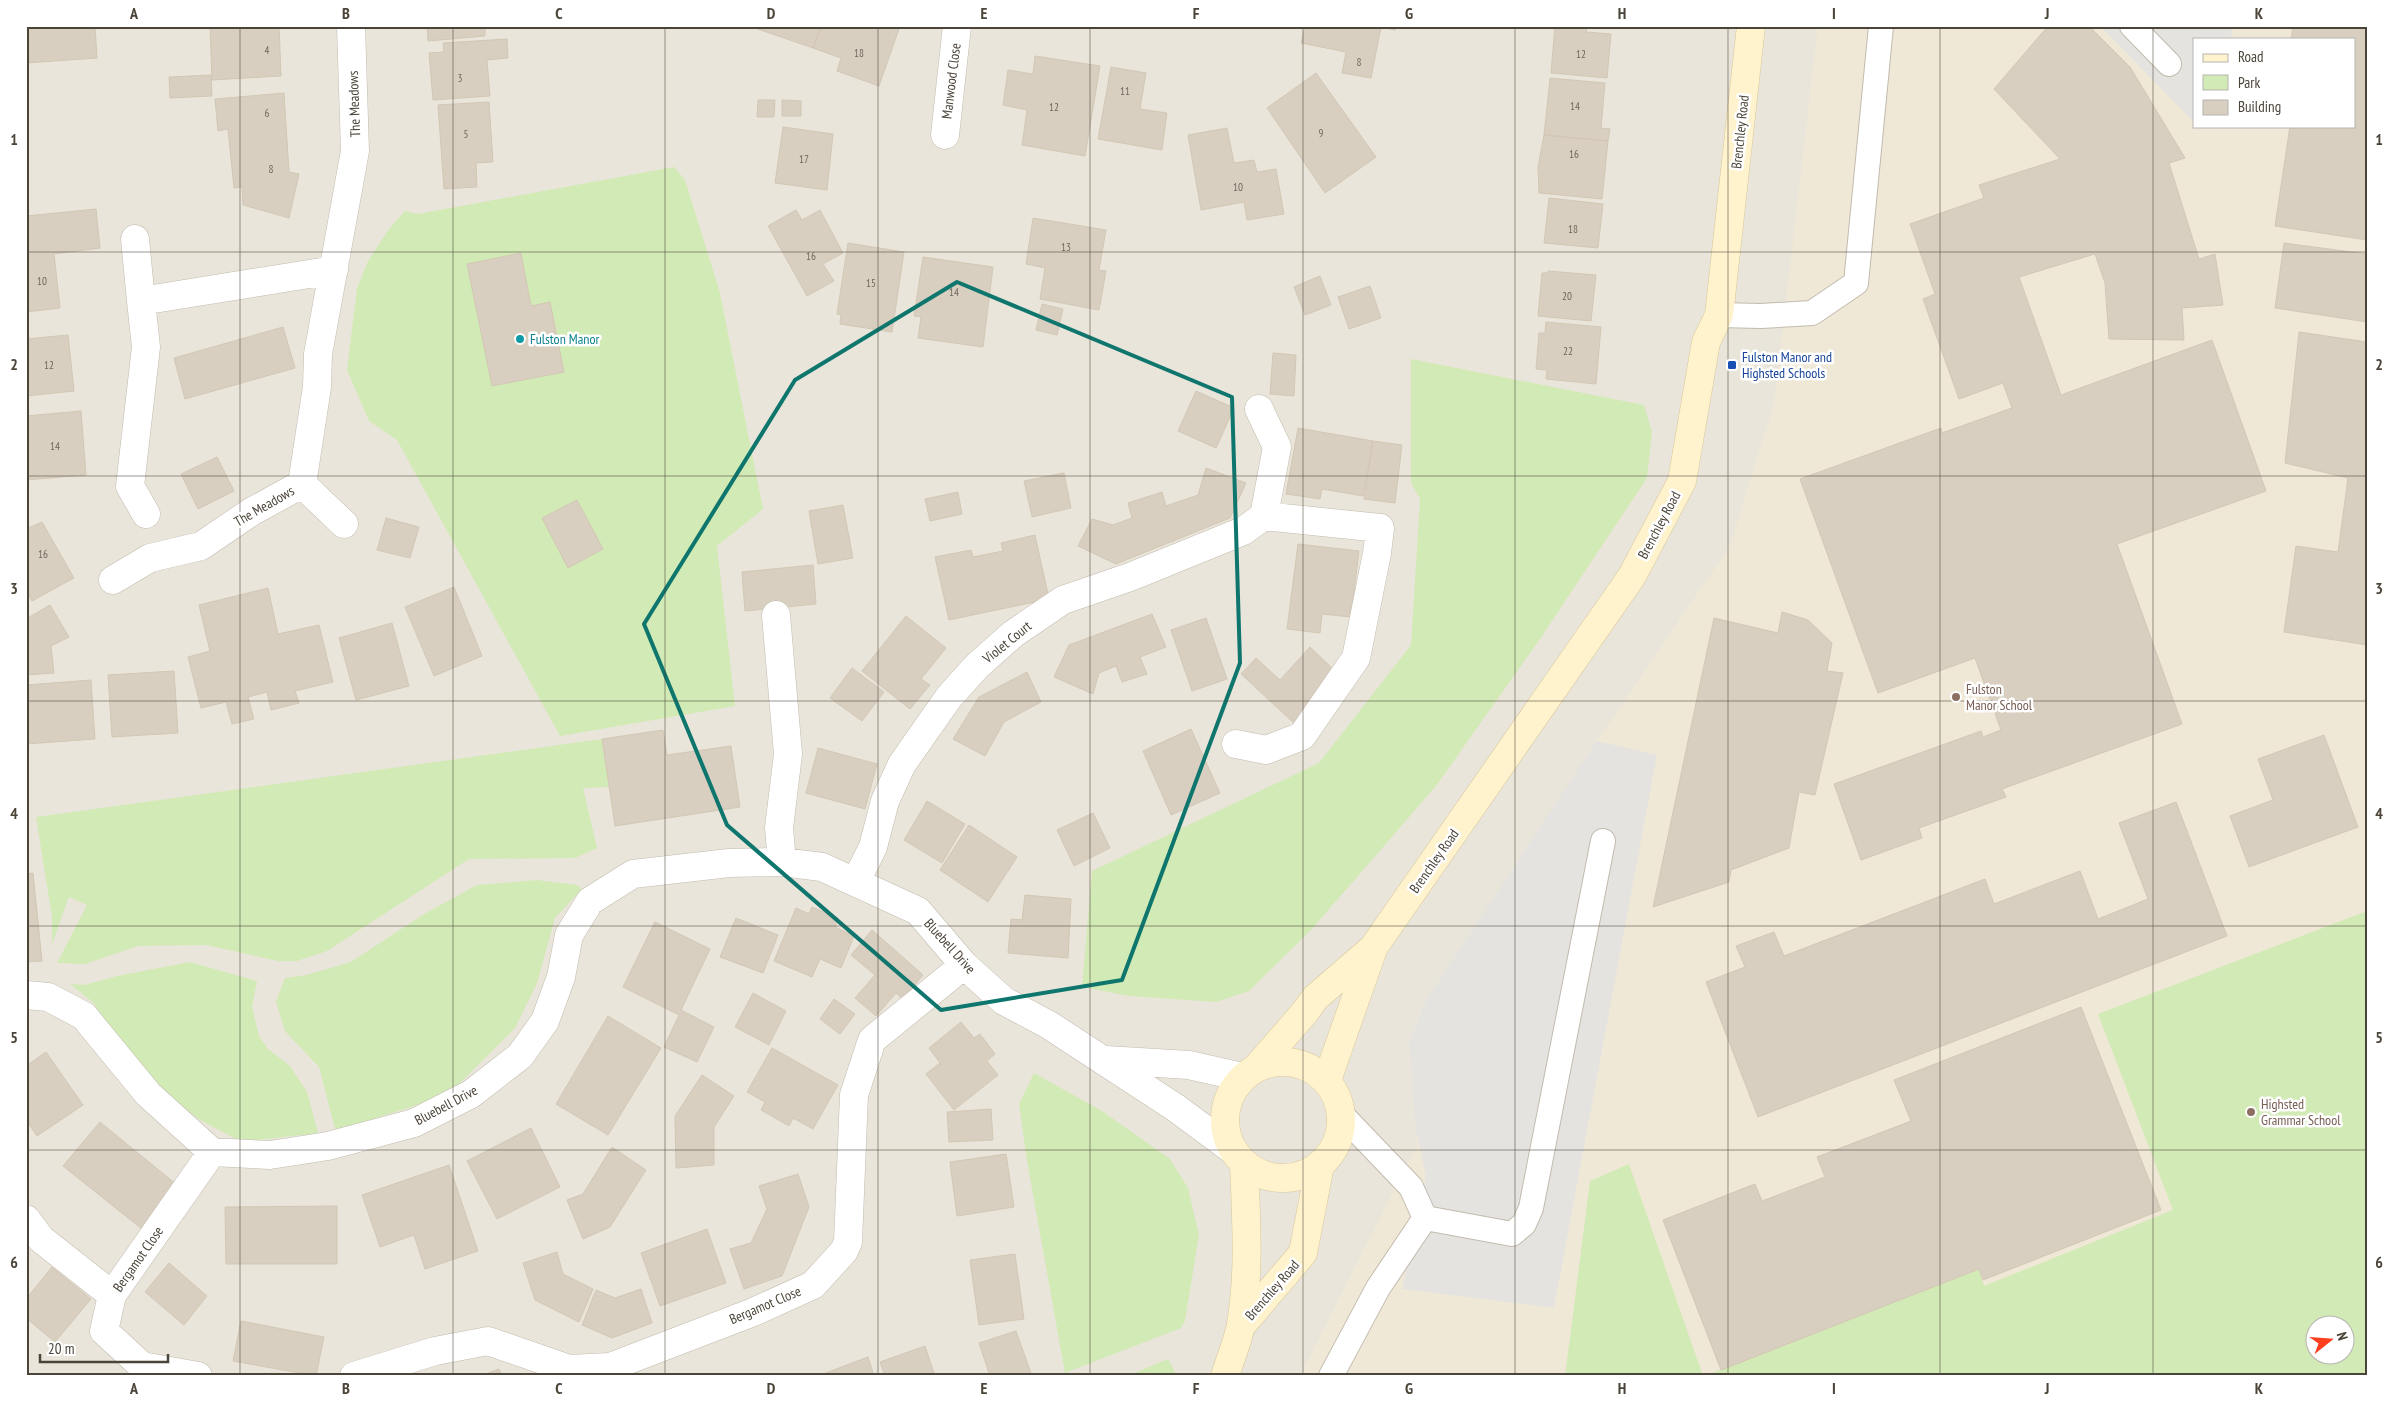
<svg xmlns="http://www.w3.org/2000/svg" width="2393" height="1402" font-family="'PT Sans Narrow',sans-serif">
<style>
.residential{fill:#eae5da;fill-rule:evenodd}
.education{fill:#efe8d6;fill-rule:evenodd}
.green{fill:#d2eab5;fill-rule:evenodd}
.parking{fill:#e5e3e0}
.building{fill:#d8cfc1;stroke:#d3c7b4}
.lines{fill:none;stroke-linecap:round;stroke-linejoin:round}
.lane-casing{stroke:#c2bbae;stroke-width:26}
.street-casing{stroke:#c2bbae;stroke-width:29}
.secondary-casing{stroke:#d6c79b;stroke-width:29}
.lane{stroke:#fff;stroke-width:24}
.street{stroke:#fff;stroke-width:28}
.secondary{stroke:#fff3cd;stroke-width:28}
.marked{fill:none;stroke:#0f766e;stroke-width:4;stroke-linejoin:round}
.grid{fill:none;stroke:#4b4439;stroke-width:1;stroke-opacity:0.55}
.culture-dot{fill:#0f9aa8;stroke:#fff;stroke-width:2}
.transit-dot{fill:#1a4fb4;stroke:#fff;stroke-width:2}
.education-dot{fill:#8d6e63;stroke:#fff;stroke-width:2}
.labels{text-anchor:middle;dominant-baseline:central;stroke-width:5;stroke-linejoin:round;paint-order:stroke}
.number-label{font-size:11px;fill:#6e675b}
.street-label{font-size:14px;fill:#4b4439;stroke:#fff}
.culture-label{font-size:14px;fill:#0d838f;stroke:#fff;text-anchor:start}
.transit-label{font-size:14px;fill:#164399;stroke:#fff;text-anchor:start}
.education-label{font-size:14px;fill:#785e54;stroke:#fff;text-anchor:start}
.neatline{fill:none;stroke:#4b4439;stroke-width:2}
.grid-label{font-size:16px;text-anchor:middle;font-weight:bold;fill:#4b4439}
</style>
<rect width="100%" height="100%" fill="#f6f3ec"/>
<path class="residential" d="M26 26H2367V1376H26ZM2194 39H2354V126H2194ZM2316 1324H2346V1354H2316Z"/>
<path class="education" d="M1818 26H2367V1376H1300L1417 1145 1409 1041 1428 997 1597 741 1730 546 1774 404ZM2194 39H2354V126H2194ZM2316 1324H2346V1354H2316Z"/>
<path class="green" d="M674 167 685 180 720 293 763 509 717 546 735 706 560 736 397 440 369 421 347 370 357 288 368 261 389 229 405 211 418 214Z
M1411 359 1644 405 1652 432 1647 478 1542 636 1436 786 1311 930 1249 991 1216 1002 1129 996 1082 987 1092 871 1319 763 1411 645 1420 499 1411 483Z
M602 739 610 787 583 788 597 848 575 858 469 859 327 951 297 961H278L206 945 138 946 85 964 57 963 87 905 69 897 52 944V917L36 817Z
M537 880 577 885 582 889 555 918 537 983 515 1028 459 1084 420 1104 348 1127 335 1129 319 1067 285 1031 276 1002 285 978 306 975 351 962 424 914 477 885Z
M2367 911V1376H1704L1979 1269 1984 1286 2173 1210 2098 1014ZM2316 1324H2346V1354H2316Z
M190 962 257 981 252 1007 259 1036 268 1049 290 1066 307 1092 318 1133 242 1142 200 1120 162 1091 112 1037 94 1003 70 984 84 985 117 976Z
M1034 1073 1102 1111 1170 1159 1188 1188 1199 1235 1185 1321 1181 1328 1065 1373 1027 1161 1019 1104Z
M1629 1164 1703 1376H1565L1590 1181Z
M1168 1359 1175 1372 1174 1376H1127Z"/>
<path class="parking" d="M2100 26H2233L2231 39H2194V122Z
M1597 741 1657 755 1554 1308 1402 1289 1426 1176 1416 1132 1409 1041 1428 997Z"/>
<path class="building" d="M26 26H95L97 58 26 63Z
M210 26H279L281 76 212 80Z
M427 26H485V36L428 41Z
M749 26H821L813 48Z
M821 26H900L879 86 837 71 841 58 813 48Z
M1305 26H1396L1395 30 1381 27 1371 78 1342 73 1346 52 1301 43Z
M1555 26H1587L1586 32 1611 34 1607 78 1551 73Z
M2048 26H2089L2130 67 2185 158 2169 163 2199 259 2215 254 2223 305 2182 308 2184 340 2109 339 2105 283 2095 254 2019 277 2061 395 2212 340 2266 491 2117 544 2182 724 2002 789 2006 797 1919 828 1922 838 1861 860 1834 784 1981 731 1983 737 2001 730 1975 658 1878 693 1800 479 1941 428 1942 433 2012 408 2003 383 1959 399 1923 299 1935 294 1910 224 1984 198 1979 185 2060 159 1994 89Z
M2293 26H2367V240L2275 226 2290 126H2354V39H2291Z
M507 39 508 58 487 60 490 96 433 100 429 53 444 52 443 43Z
M1035 56 1100 66 1085 156 1022 145 1027 110 1003 105 1008 70 1033 74Z
M1111 67 1146 73 1140 109 1167 113 1162 150 1098 139Z
M1316 73 1376 157 1325 193 1267 108Z
M211 75 212 96 170 98 169 77Z
M1550 78 1605 83 1601 128 1610 129 1608 141 1544 135Z
M284 93 289 172 299 174 289 218 243 205 242 187 234 188 228 129 218 131 215 99Z
M758 100H775L774 117H757Z
M782 100 801 101V116H782Z
M489 102 493 162 476 163 477 187 444 189 438 105Z
M783 127 833 134 827 190 775 183Z
M1227 128 1234 163 1254 160 1257 172 1276 169 1284 214 1247 220 1244 202 1201 210 1188 135Z
M1544 135 1608 141 1602 199 1539 193 1538 167Z
M1549 198 1603 204 1598 248 1544 243Z
M96 209 100 248 54 254 60 308 26 312V216Z
M796 210 802 220 820 210 843 253 823 264 834 281 807 296 768 226Z
M1033 218 1106 230 1099 270 1106 271 1099 310 1040 299 1045 268 1026 264Z
M848 243 904 252 892 332 840 324 841 315 837 314Z
M2284 243 2367 254V322L2275 308Z
M521 253 531 306 550 302 564 372 492 386 467 264Z
M923 257 993 267 983 347 918 338 921 317 914 316Z
M1548 271 1596 275 1591 321 1538 316 1542 273H1548Z
M1320 276 1331 305 1305 315 1294 287Z
M1370 286 1381 318 1349 329 1338 297Z
M1042 304 1063 309 1057 335 1036 330Z
M1546 322 1601 327 1596 384 1546 379 1547 370 1536 369 1539 333H1545Z
M283 327 295 368 185 399 174 358Z
M2299 332 2367 342V645L2284 632 2296 546 2338 552 2348 478 2285 463Z
M68 335 74 391 26 396V339Z
M1273 353 1296 355 1294 396 1270 394Z
M1196 391 1234 408 1216 448 1178 431Z
M81 411 86 475 26 480V416Z
M1298 428 1373 441 1363 496 1322 489 1320 499 1286 494Z
M1373 441 1402 445 1395 503 1364 499Z
M217 457 234 491 198 509 181 474Z
M1206 468 1246 483 1230 518 1116 564 1078 546 1092 519 1113 525 1132 518 1128 503 1162 492 1166 506 1198 495Z
M1064 473 1071 508 1032 517 1024 481Z
M958 492 962 514 930 521 925 499Z
M577 500 603 549 568 568 542 518Z
M843 505 853 558 818 564 809 511Z
M386 518 419 527 410 558 377 550Z
M42 522 74 578 32 601 26 591V529Z
M1035 535 1049 599 949 620 935 557 971 550 973 557 1003 551 1001 543Z
M1298 544 1359 551 1351 617 1322 614 1320 633 1287 629Z
M813 565 816 604 745 611 742 572Z
M454 587 482 656 434 676 405 607Z
M268 588 278 634 319 625 333 682 295 691 299 703 271 710 267 692 248 697 254 719 232 724 226 702 201 708 188 657 210 651 199 605Z
M50 605 69 637 51 646 54 673 26 675V619Z
M1782 612 1808 620 1832 643 1827 671 1843 673 1815 795 1799 792 1789 848 1731 870 1729 882 1653 907 1714 618 1778 633Z
M1152 614 1166 647 1140 657 1147 674 1122 682 1116 666 1099 673 1093 694 1054 677 1069 645Z
M906 616 946 648 921 679 930 685 910 709 862 671Z
M1206 618 1227 679 1192 691 1171 630Z
M392 623 409 686 356 700 339 638Z
M1310 647 1335 671 1307 701 1313 707 1297 726 1241 674 1256 658 1280 680Z
M852 668 884 692 862 721 830 698Z
M174 671 178 733 112 737 108 675Z
M1027 672 1041 702 1004 722 985 756 953 739 979 697Z
M91 680 95 739 26 744V685Z
M1191 729 1220 793 1171 815 1143 751Z
M663 730 667 755 731 746 740 807 615 826 602 739Z
M2324 735 2358 827 2249 867 2230 816 2273 800 2258 759Z
M818 748 877 764 865 809 806 793Z
M927 801 965 824 942 863 904 840Z
M2176 802 2227 936 1758 1117 1706 982 1745 967 1736 946 1774 932 1784 956 1985 879 1994 904 2080 871 2098 919 2148 899 2119 823Z
M1093 813 1110 848 1074 866 1057 830Z
M969 825 1017 857 988 902 940 870Z
M33 873 42 961 26 962V874Z
M1025 895 1071 899 1068 958 1008 953 1011 919 1022 920Z
M812 907 838 918 835 927 854 936 841 968 820 959 812 977 774 961 796 908 809 914Z
M736 918 778 935 763 973 720 957Z
M655 922 710 949 681 1010 714 1027 697 1062 664 1047 679 1015 623 987Z
M872 930 923 975 903 999 896 993 876 1016 855 998 875 975 851 955Z
M753 993 786 1011 769 1045 735 1027Z
M834 999 855 1014 840 1034 820 1019Z
M2081 1007 2161 1210 1983 1280 1979 1269 1721 1370 1663 1220 1755 1184 1762 1201 1825 1177 1817 1157 1911 1121 1894 1080Z
M608 1016 661 1048 608 1135 556 1104Z
M961 1022 974 1038 980 1034 995 1054 987 1061 998 1075 954 1110 926 1074 940 1063 929 1048Z
M772 1048 838 1085 813 1129 793 1118 789 1126 761 1110 765 1102 747 1092Z
M46 1052 83 1105 37 1136 26 1120V1066Z
M702 1075 734 1096 714 1127V1165L676 1168 675 1116Z
M991 1109 993 1140 949 1142 947 1112Z
M100 1122 177 1185 142 1229 63 1166Z
M531 1128 560 1187 497 1219 467 1161Z
M612 1147 646 1170 610 1227 583 1239 567 1200 583 1194Z
M1006 1154 1014 1207 957 1216 950 1162Z
M449 1165 478 1251 425 1269 414 1235 380 1247 362 1195Z
M798 1174 809 1207 782 1276 744 1289 730 1249 751 1243 767 1209 759 1186Z
M337 1206V1264H226L225 1207Z
M707 1229 726 1283 660 1306 641 1253Z
M557 1252 563 1274 593 1289 579 1322 535 1300 523 1263Z
M1015 1254 1024 1319 979 1325 970 1260Z
M169 1263 207 1296 184 1325 145 1292Z
M52 1267 91 1299 55 1342 26 1318V1299Z
M641 1289 652 1323 612 1338 582 1325 596 1290 615 1298Z
M241 1321 324 1337 316 1376 233 1361Z
M1016 1331 1032 1376H990L979 1343Z
M925 1346 935 1376H885L880 1362Z
M868 1357 874 1376H818Z
M499 1369 502 1376H480Z"/>
<g class="lines">
<g class="lane-casing">
<path id="lane" d="M2132 26 2169 64
M1719 315 1761 316 1812 313 1856 283 1881 26
M1342 1115 1411 1187 1425 1218 1512 1234 1524 1224 1531 1208 1603 841
M1331 1376 1378 1288 1425 1218"/>
</g>
<g class="street-casing">
<path id="street" d="M945 135 957 26
M135 239 141 301
M302 484 344 524
M146 514 130 486 146 347 141 301 334 270
M113 580 150 558 201 546 251 512 302 484 317 387 318 354 355 151 351 26
M776 615 788 754 779 828 782 862
M1236 744 1266 750 1302 736 1356 658 1377 553 1380 528 1264 516
M856 881 873 847 885 801 902 764 949 697 977 666 1013 634 1063 600 1130 577 1243 531 1264 516 1277 447 1259 409
M26 995 48 997 84 1016 148 1094 212 1152 270 1155 328 1146 414 1123 471 1094 520 1056 545 1021 561 977 569 935 590 901 633 874 729 863 782 862 822 867 918 911 964 965 1004 1001 1049 1025 1176 1108 1234 1151
M1106 1060 1189 1065 1242 1077
M26 1219 41 1239 112 1295
M198 1376 142 1366 104 1331 112 1295 212 1152
M354 1376 435 1351 488 1341 569 1369 610 1367 751 1313 813 1285 844 1251 848 1242 854 1095 872 1040 964 965"/>
</g>
<g class="secondary-casing">
<path id="secondary" d="M1225 1120a58 58 0 1 1 116 0a58 58 0 1 1-116 0Z
M1258 1066 1305 1012 1315 998 1373 948 1632 576 1682 481 1706 342 1719 315 1751 26
M1327 1080 1373 949
M1241 1326 1303 1253 1320 1165
M1225 1376C1230 1359 1238 1342 1241 1324 1250 1271 1246 1217 1244 1163"/>
</g>
<use href="#lane" class="lane"/>
<use href="#street" class="street"/>
<use href="#secondary" class="secondary"/>
</g>
<path class="marked" d="M957 282 1232 397 1240 663 1122 980 941 1010 727 825 644 624 795 380Z"/>
<path class="grid" d="M240 26V1376M453 26V1376M665 26V1376M878 26V1376M1090 26V1376M1303 26V1376M1515 26V1376M1728 26V1376M1940 26V1376M2153 26V1376M26 252H2367M26 476H2367M26 701H2367M26 926H2367M26 1150H2367"/>
<circle class="culture-dot" cx="520" cy="339" r="5"/>
<rect class="transit-dot" x="1727" y="360" width="10" height="10" rx="2.5"/>
<g class="education-dot">
<circle cx="1956" cy="697" r="5"/>
<circle cx="2251" cy="1112" r="5"/>
</g>
<g class="labels">
<g class="number-label">
<text x="267" y="50">4</text>
<text x="859" y="53">18</text>
<text x="1581" y="54">12</text>
<text x="1359" y="62">8</text>
<text x="460" y="78">3</text>
<text x="1125" y="91">11</text>
<text x="1575" y="106">14</text>
<text x="1054" y="107">12</text>
<text x="267" y="113">6</text>
<text x="1321" y="133">9</text>
<text x="466" y="134">5</text>
<text x="1574" y="154">16</text>
<text x="804" y="159">17</text>
<text x="271" y="169">8</text>
<text x="1238" y="187">10</text>
<text x="1573" y="229">18</text>
<text x="1066" y="247">13</text>
<text x="811" y="256">16</text>
<text x="42" y="281">10</text>
<text x="871" y="283">15</text>
<text x="954" y="292">14</text>
<text x="1567" y="296">20</text>
<text x="1568" y="351">22</text>
<text x="49" y="365">12</text>
<text x="55" y="446">14</text>
<text x="43" y="554">16</text>
</g>
<g class="street-label">
<text transform="translate(951 81) rotate(-83)">Manwood Close</text>
<text transform="translate(354 104) rotate(-92)">The Meadows</text>
<text transform="translate(1740 132) rotate(-84)">Brenchley Road</text>
<text transform="translate(264 506) rotate(-30)">The Meadows</text>
<text transform="translate(1659 525) rotate(-62)">Brenchley Road</text>
<text transform="translate(1007 642) rotate(-39)">Violet Court</text>
<text transform="translate(1434 861) rotate(-55)">Brenchley Road</text>
<text transform="translate(950 946) rotate(48)">Bluebell Drive</text>
<text transform="translate(446 1105) rotate(-28)">Bluebell Drive</text>
<text transform="translate(138 1259) rotate(-55)">Bergamot Close</text>
<text transform="translate(1272 1290) rotate(-49)">Brenchley Road</text>
<text transform="translate(765 1305) rotate(-23)">Bergamot Close</text>
</g>
<g class="culture-label">
<text x="530" y="339">Fulston Manor</text>
</g>
<g class="transit-label">
<text x="1742" y="357">Fulston Manor and<tspan x="1742" dy="16">Highsted Schools</tspan></text>
</g>
<g class="education-label">
<text x="1966" y="689">Fulston<tspan x="1966" dy="16">Manor School</tspan></text>
<text x="2261" y="1104">Highsted<tspan x="2261" dy="16">Grammar School</tspan></text>
</g>
</g>
<rect width="2393" height="1402" fill="none" stroke="#ffffff" stroke-width="55"/>
<rect x="2193" y="38" width="162" height="90" fill="#ffffff" stroke="#b7b4b0"/>
<rect x="2203" y="54" width="25" height="8" fill="#fff3cd" stroke="#b7b4b0"/>
<text x="2238" y="62" font-size="15" fill="#4b4439">Road</text>
<rect x="2203" y="75" width="25" height="15" fill="#d2eab5" stroke="#b7b4b0"/>
<text x="2238" y="88" font-size="15" fill="#4b4439">Park</text>
<rect x="2203" y="100" width="25" height="15" fill="#d8cfc1" stroke="#b7b4b0"/>
<text x="2238" y="112" font-size="15" fill="#4b4439">Building</text>
<g transform="translate(2330 1340) rotate(73)"><circle r="24" fill="#ffffff" stroke="#b7b4b0"/>
<path d="M0-4L9 19L0 12L-9 19Z" fill="#fc3f1d"/>
<text y="-8" font-size="14" font-weight="bold" text-anchor="middle" fill="#4b4439">N</text>
</g>
<path d="M40 1354v8h128v-8" fill="none" stroke="#4b4439" stroke-width="2.5"/>
<text x="48" y="1354" font-size="15" fill="#4b4439" stroke="#ffffff" stroke-width="4" paint-order="stroke">20 m</text>
<rect x="28" y="28" width="2338" height="1346" class="neatline"/>
<g class="grid-label">
<text x="134" y="19">A</text>
<text x="346" y="19">B</text>
<text x="559" y="19">C</text>
<text x="771" y="19">D</text>
<text x="984" y="19">E</text>
<text x="1196" y="19">F</text>
<text x="1409" y="19">G</text>
<text x="1622" y="19">H</text>
<text x="1834" y="19">I</text>
<text x="2047" y="19">J</text>
<text x="2259" y="19">K</text>
<text x="14" y="145">1</text>
<text x="2379" y="145">1</text>
<text x="14" y="370">2</text>
<text x="2379" y="370">2</text>
<text x="14" y="594">3</text>
<text x="2379" y="594">3</text>
<text x="14" y="819">4</text>
<text x="2379" y="819">4</text>
<text x="14" y="1043">5</text>
<text x="2379" y="1043">5</text>
<text x="14" y="1268">6</text>
<text x="2379" y="1268">6</text>
<text x="134" y="1394">A</text>
<text x="346" y="1394">B</text>
<text x="559" y="1394">C</text>
<text x="771" y="1394">D</text>
<text x="984" y="1394">E</text>
<text x="1196" y="1394">F</text>
<text x="1409" y="1394">G</text>
<text x="1622" y="1394">H</text>
<text x="1834" y="1394">I</text>
<text x="2047" y="1394">J</text>
<text x="2259" y="1394">K</text>
</g>
</svg>
